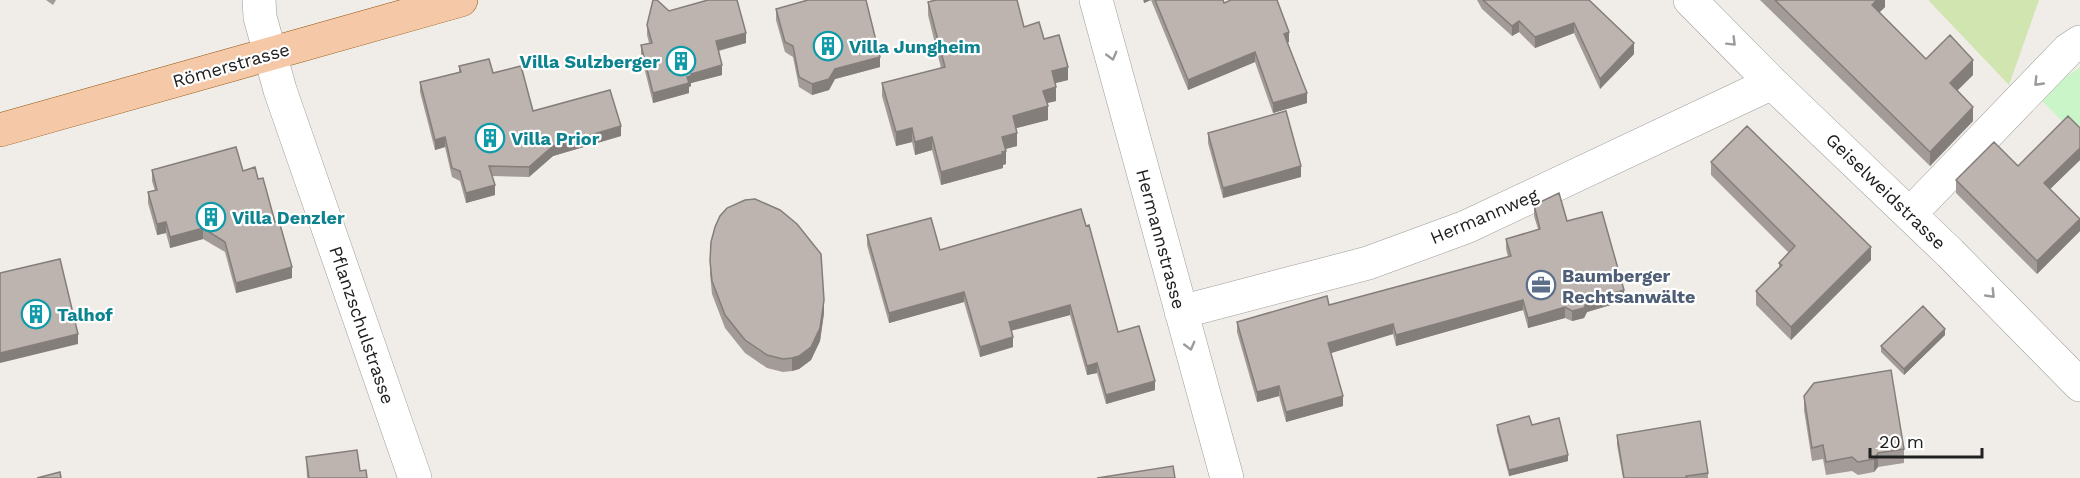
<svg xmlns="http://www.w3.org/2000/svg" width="2080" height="478" font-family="'Work Sans',sans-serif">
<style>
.grass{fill:#d1e5b1}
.park{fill:#caf5c8}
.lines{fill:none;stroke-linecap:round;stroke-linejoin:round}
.minor-casing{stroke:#9d9d9d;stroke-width:34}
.major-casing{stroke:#8f530c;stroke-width:34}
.minor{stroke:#fff;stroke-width:33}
.major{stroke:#f5c9a7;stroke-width:33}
.wall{fill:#a39b97}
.shaded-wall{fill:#847e7b}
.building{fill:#bdb4b0;stroke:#847e7b;stroke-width:1.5}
.oneway{stroke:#9b9b9b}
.labels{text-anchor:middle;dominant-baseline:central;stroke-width:4.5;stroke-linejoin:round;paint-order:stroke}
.culture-label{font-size:18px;font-weight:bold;fill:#0d838f;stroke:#fff;text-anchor:start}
.street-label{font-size:18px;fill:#202020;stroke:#fff}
.service-label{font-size:18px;font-weight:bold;fill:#4e5e75;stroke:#fff;text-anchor:start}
</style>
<rect width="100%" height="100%" fill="#f0ece7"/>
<path class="grass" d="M1929 0H2039L2009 85 1930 2Z"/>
<path class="park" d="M2080 67V139L2038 97Z"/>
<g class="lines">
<g class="minor-casing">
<path id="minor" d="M259 0 260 17 280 90 415 478
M1096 0 1227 478
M1690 0 1772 83 1950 253 2080 385
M1910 214 2068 50 2080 42
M1181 312 1368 263 1466 227 1772 83"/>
</g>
<g class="major-casing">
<path id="major" d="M0 130 461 0"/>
</g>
<use href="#minor" class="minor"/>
<use href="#major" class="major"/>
</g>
<path class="wall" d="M46 0H56L53 5Z
M1143 0H1223L1224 3 1289 42 1287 43 1307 103 1273 113 1255 62 1188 90 1151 0 1144 3Z
M1477 0H1589L1634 54 1600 89 1574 33 1535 48 1519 32 1512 36 1482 9Z
M1760 0H1885V7L1879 12 1926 59 1973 75 1957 90 1973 121 1930 166Z
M928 2 1024 27 1044 39 1068 80 1055 83 1056 101 1047 103 1048 120 1016 128 1017 146 1005 149 1006 164 1003 165V168L941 185 932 150 915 155 912 142 896 146 882 96V83L941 68 928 15Z
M776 9 880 67 835 79 829 90 812 95 799 87 793 57 785 52 776 20Z
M669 11 746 43 719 51 722 75 691 83V86L689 87V93L653 103 641 55V45L649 43 647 35V25Z
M459 66 493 73 533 111 621 136 553 156 529 177 492 176 495 195 466 203 460 181 452 177 445 147 435 150 420 92V82L459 72Z
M2080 128V160L2050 189 2080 231 2037 274 1956 193V180L2018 166Z
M1208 133 1301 177 1223 198 1208 143Z
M1711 162 1871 260 1791 340 1756 305V291L1779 268V263L1789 253 1711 175Z
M152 170 243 171 258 179 275 222 292 278 236 293 225 252 203 239 170 248 166 233 157 235 148 203V192L155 191 152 181Z
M1534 205 1567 221 1624 301 1587 312 1584 318 1572 321 1565 318 1528 328 1523 310 1396 346 1393 334 1331 353 1343 406 1286 422 1279 396 1257 402 1237 332V322L1329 305 1508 257 1506 249V239L1538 229 1534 216Z
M1081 209 1118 332 1155 390 1106 404 1097 373 1087 375 1070 315 1011 331 1013 347 980 357 964 302 889 323 867 245V235L940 250Z
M710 261 824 313 820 341 811 360 799 369 792 371 783 372 767 368 745 353 725 328 712 294 710 274Z
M1945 335 1904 375 1881 352V346Z
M1804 396 1904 449V463L1878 467 1874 472 1858 475 1852 471 1826 475 1823 459 1812 461 1804 410Z
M1497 425 1568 461 1509 476 1497 431Z
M1617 435 1708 473V478H1623L1617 445Z
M306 457 360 471 367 478H307Z"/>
<path class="shaded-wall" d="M1144 0H1151L1144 3Z
M1877 0H1885V7L1872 20V5Z
M1519 21V32L1512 36V26Z
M1574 23V33L1535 48V37Z
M1289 32V42L1284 44V34Z
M746 33V43L716 51V41Z
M1634 43V54L1600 89V79Z
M1255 52V62L1188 90V80Z
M880 57V67L835 79 829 90 812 95V84L835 69Z
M1973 60V75L1950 98V83Z
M722 65V75L691 83V86L689 87V93L653 103V93L687 77 691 74Z
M1068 67V80L1052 84V71Z
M1056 87V101L1043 104V91Z
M1307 93V103L1273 113V103Z
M1048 106V120L1013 129V116Z
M1973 107V121L1930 166V152Z
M621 126V136L553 156 529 177V167L553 146Z
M912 128V142L896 146V132Z
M1017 133V146L1002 150V137Z
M445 137V147L435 150V140Z
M932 137V150L915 155V142Z
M2080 148V160L2044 195V183Z
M1006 151V164L1003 165V168L941 185V172Z
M1301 166V177L1223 198V188Z
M495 185V195L466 203V193Z
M2080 219V231L2037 274V261Z
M166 222V233L157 235V224Z
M203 228V239L170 248V237Z
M1871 247V260L1791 340V327Z
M292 267V278L236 293V283Z
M1624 290V301L1587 312 1584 318 1572 321V311L1587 301Z
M964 292V302L889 323V313Z
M824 300V313L820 341 811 360 799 369 792 371V358Z
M1523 300V310L1396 346V335Z
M1070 305V315L1009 331V322Z
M1565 307V318L1528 328V318Z
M1393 324V334L1328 354V343Z
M1945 329V335L1904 375V369Z
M78 334V344L0 363V353Z
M1013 337V347L980 357V347Z
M1097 363V373L1087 375V366Z
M1155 381V390L1106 404V395Z
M1279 386V396L1257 402V392Z
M1343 396V406L1286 422V412Z
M1878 453V467L1874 472V459Z
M1568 455V461L1509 476V470Z"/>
<path class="building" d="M653 0H657L669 11 708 0H737L746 33 716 41 722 65 691 74V76L687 77 689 83 653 93 641 45 652 43 647 25Z
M808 0H866L880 57 835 69 829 79 812 84 799 77 793 46 785 42 776 9Z
M936 0H1017L1024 27 1039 22 1044 39 1059 35 1068 67 1052 71 1056 87 1043 91 1048 106 1013 116 1017 133 1002 137 1006 151 1002 152 1003 154 941 172 932 137 915 142 912 128 896 132 882 83 945 67 928 2Z
M1155 0H1223L1224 3 1231 0H1277L1289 32 1284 34 1307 93 1273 103 1255 52 1188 80Z
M1483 0H1589L1634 43 1600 79 1574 23 1535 37 1519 21 1512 26Z
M1775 0H1877L1872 5 1926 59 1950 35 1973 60 1950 83 1973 107 1930 152Z
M489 59 493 73 521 66 533 111 610 90 621 126 553 146 529 167 489 166 495 185 466 193 460 171 452 168 445 137 435 140 420 82 461 72 459 66Z
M1286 111 1301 166 1223 188 1208 133Z
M2068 116 2080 128V148L2044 183 2080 219 2037 261 1956 180 1994 142 2018 166Z
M1747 126 1871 247 1791 327 1756 291 1782 265 1779 263 1795 246 1711 162Z
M236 147 243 171 255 167 258 179 263 178 275 222 279 221 292 267 236 283 225 242 203 228 170 237 166 222 157 224 148 192 157 190 152 170Z
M1559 193 1567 221 1602 212 1624 290 1587 301 1584 308 1572 311 1565 307 1528 318 1523 300 1396 335 1393 324 1328 343 1343 396 1286 412 1279 386 1257 392 1237 322 1327 296 1329 305 1511 256 1506 239 1540 229 1534 205Z
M755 199 780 210 797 224 821 254 824 300 820 328 811 347 799 356 792 358 783 359 767 355 745 340 725 315 712 281 710 261 711 242 715 227 720 216 727 208 745 200Z
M1081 209 1086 226 1089 225 1118 332 1139 326 1155 381 1106 395 1097 363 1087 366 1070 305 1009 322 1013 337 980 347 964 292 889 313 867 235 931 218 940 250Z
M60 259 78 334 0 353V273Z
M1923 306 1945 329 1904 369 1881 346Z
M1891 370 1904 449 1878 453 1874 459 1858 462 1852 457 1826 462 1823 445 1812 448 1804 396 1814 383Z
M1529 416 1532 425 1559 418 1568 455 1509 470 1497 425Z
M1700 421 1708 473 1686 476 1687 478H1624L1617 435Z
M357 450 360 471 366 470 367 478H309L306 457Z
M1173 466 1175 478H1097Z
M60 472 61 478H37Z"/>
<defs><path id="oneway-chevron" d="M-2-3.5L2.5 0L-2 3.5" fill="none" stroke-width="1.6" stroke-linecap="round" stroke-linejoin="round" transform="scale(1.5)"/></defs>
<g class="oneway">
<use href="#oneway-chevron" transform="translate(1732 42) rotate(45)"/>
<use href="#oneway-chevron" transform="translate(1112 56) rotate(75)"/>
<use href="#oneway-chevron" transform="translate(2038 82) rotate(134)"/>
<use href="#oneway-chevron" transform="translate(1991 294) rotate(46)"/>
<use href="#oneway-chevron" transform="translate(1190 346) rotate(75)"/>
</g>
<defs>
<g id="building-ring" transform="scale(1.5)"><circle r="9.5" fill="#fff" stroke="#0f9aa8" stroke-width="1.5"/><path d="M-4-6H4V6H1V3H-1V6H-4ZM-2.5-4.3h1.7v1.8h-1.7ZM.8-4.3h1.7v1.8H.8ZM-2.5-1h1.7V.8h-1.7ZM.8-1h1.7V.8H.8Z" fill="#0f9aa8"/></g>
<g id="office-ring" transform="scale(1.5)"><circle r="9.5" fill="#fff" stroke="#5c6f8a" stroke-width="1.5"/><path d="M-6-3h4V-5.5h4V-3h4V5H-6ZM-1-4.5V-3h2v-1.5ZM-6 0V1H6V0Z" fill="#5c6f8a"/></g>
</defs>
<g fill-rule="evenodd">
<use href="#building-ring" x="828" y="46"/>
<use href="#building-ring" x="681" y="61"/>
<use href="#building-ring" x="490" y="138"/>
<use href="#building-ring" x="211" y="217"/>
<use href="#office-ring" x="1541" y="285"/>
<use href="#building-ring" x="36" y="314"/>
</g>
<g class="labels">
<g class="culture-label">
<text x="849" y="46">Villa Jungheim</text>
<text x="660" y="61" text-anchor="end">Villa Sulzberger</text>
<text x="511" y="138">Villa Prior</text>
<text x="232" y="217">Villa Denzler</text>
<text x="57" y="314">Talhof</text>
</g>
<g class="street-label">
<text transform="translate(231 65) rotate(-16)">Römerstrasse</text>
<text transform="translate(1886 191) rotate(44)">Geiselweidstrasse</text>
<text transform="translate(1484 216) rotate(-23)">Hermannweg</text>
<text transform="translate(1161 239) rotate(75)">Hermannstrasse</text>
<text transform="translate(362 325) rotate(71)">Pflanzschulstrasse</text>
</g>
<g class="service-label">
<text x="1562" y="275">Baumberger<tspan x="1562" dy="21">Rechtsanwälte</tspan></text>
</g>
</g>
<path d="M1870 448v9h112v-9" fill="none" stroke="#202020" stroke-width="3"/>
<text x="1879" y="448" font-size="18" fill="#202020" stroke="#ffffff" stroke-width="4.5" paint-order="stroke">20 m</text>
</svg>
